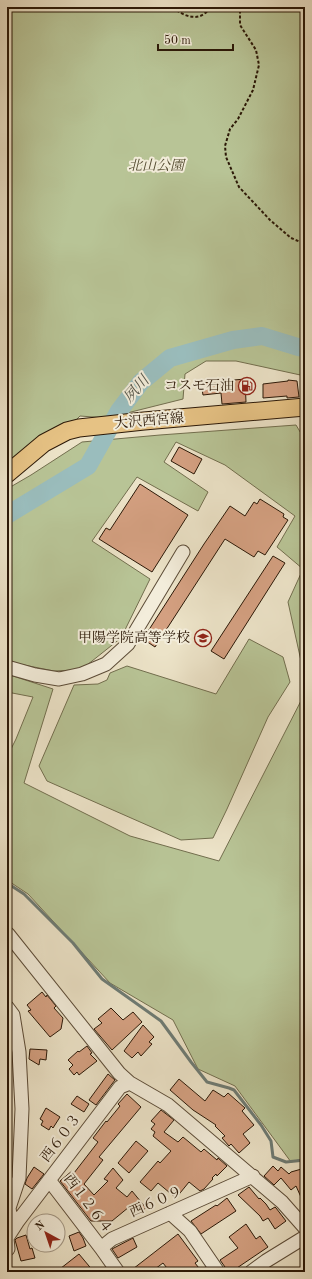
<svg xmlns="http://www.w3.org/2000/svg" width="312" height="1279" font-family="'Old Standard TT','Noto Serif JP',serif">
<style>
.green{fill:#b8c496;stroke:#726e4e}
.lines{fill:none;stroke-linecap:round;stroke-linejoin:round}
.stream{stroke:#6e7b74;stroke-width:3}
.river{stroke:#9abdbd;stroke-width:18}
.building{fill:#d4a081;stroke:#2b1807}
.minor-casing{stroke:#5b4b37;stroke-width:15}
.major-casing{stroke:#2b1807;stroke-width:19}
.path{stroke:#2b1807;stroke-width:2;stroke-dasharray:3 2;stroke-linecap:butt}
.minor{stroke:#f3eddb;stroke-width:13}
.major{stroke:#e6c284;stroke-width:17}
.labels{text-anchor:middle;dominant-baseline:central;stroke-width:4;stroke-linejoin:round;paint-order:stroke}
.park-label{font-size:14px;font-style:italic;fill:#554c32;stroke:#f3eddb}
.poi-label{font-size:14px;fill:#2b1807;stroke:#f3eddb;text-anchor:end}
.street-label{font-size:14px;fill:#2b1807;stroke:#f3eddb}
.water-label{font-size:15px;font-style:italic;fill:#525247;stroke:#f3eddb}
</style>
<rect width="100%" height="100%" fill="#ece3c8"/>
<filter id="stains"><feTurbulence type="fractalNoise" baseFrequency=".005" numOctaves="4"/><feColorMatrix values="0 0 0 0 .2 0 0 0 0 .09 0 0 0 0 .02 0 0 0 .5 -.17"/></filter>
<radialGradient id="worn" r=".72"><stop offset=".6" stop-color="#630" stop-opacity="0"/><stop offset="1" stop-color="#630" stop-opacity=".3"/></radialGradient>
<path class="green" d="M7 7H305V376L236 361H206L185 374 183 399 107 418 80 416 76 420 42 437 7 465Z
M296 425 305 440V679L288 602 303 569 277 547 295 516 225 465 176 442 164 462 208 492 198 511 137 477 92 541 150 579 121 638 87 665 74 670 54 671 19 664 7 660V489L31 475 82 442 160 435Z
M249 639 283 657 290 682 268 717 227 809 213 838 181 840 47 781 39 766 74 685 98 684 107 680 110 673 127 666 216 694Z
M7 674 53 689 24 783 130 836 219 861 305 693V1158L291 1162 235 1086 198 1069 173 1020 110 983 28 894 7 880V757L16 739 33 697 7 692Z"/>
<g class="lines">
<path class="stream" d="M7 883 24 894 73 943 102 979 161 1021 191 1062 207 1082 229 1088 234 1090 261 1125 271 1141 273 1157 286 1162 305 1160"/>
<path class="river" d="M7 515 88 466 119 411 141 382 170 358 233 340 262 336 298 347 305 348"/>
</g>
<path class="building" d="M245 379 246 402 222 404 221 393 203 395 201 383Z
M288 380 297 381 299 397 287 398V396L263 398V384L288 381Z
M179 447 202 459 194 474 171 461Z
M140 484 188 515 152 572 99 539 106 528 110 530Z
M260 499 284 514 283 517 288 520 265 555 258 551 254 557 225 539 155 647 143 639 204 544 230 506 245 516 254 502 257 504Z
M273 556 285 563 224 659 211 651Z
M42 992 46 997 47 995 56 1006 54 1008 63 1018 61 1029 50 1037 28 1011 31 1010 27 1005Z
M111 1008 123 1020 133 1012 142 1022 112 1050 94 1029 102 1023 98 1019Z
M143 1025 154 1037 149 1042 152 1044 141 1056 138 1052 132 1058 124 1051Z
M87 1046 92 1053 90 1054 97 1061 79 1075 77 1072 74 1075 69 1069 73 1065 68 1060 78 1051 79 1052Z
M30 1049 47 1050 46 1060 40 1059 39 1065 29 1059Z
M108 1074 115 1080 96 1105 89 1100Z
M179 1079 205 1101 213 1090 224 1097 228 1093 245 1108 242 1111 254 1125 243 1134 250 1143 239 1153 231 1144 229 1146 222 1138 225 1136 215 1126 216 1125 193 1110 170 1090Z
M127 1094 141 1107 99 1157 103 1160 84 1184 94 1195 108 1181 104 1179 113 1168 123 1180 116 1188 127 1197 132 1191 146 1208 136 1215 129 1207 112 1221H91L60 1181 72 1171 74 1173 98 1142 93 1138 106 1121 107 1122 120 1106 118 1104Z
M77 1096 89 1104 84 1112 71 1104Z
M46 1108 60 1117 53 1128 51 1126 49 1130 41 1125 43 1121 40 1119Z
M161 1110 174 1120 164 1132 178 1142 183 1137 201 1152 204 1149 217 1160 218 1158 227 1166 217 1176 216 1174 212 1178 213 1179 204 1189 200 1191 189 1182 176 1198 158 1183 151 1191 140 1182 158 1161 160 1163 171 1151 153 1136 155 1132 151 1129 155 1124 151 1121Z
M136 1141 148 1151 129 1173 118 1163Z
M273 1166 278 1171 281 1167 289 1174 291 1172 305 1168V1206L296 1186 291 1190 281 1178 274 1185 264 1176Z
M34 1167 44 1174 32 1189 25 1184 27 1178Z
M249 1187 259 1199 260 1198 266 1204 270 1210 275 1207 276 1208 286 1221 275 1229 268 1218 263 1221 260 1216 238 1195Z
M227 1198 236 1211 201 1234 191 1221 216 1205 217 1206Z
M246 1224 256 1239 260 1236 268 1247 231 1272H226L225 1267 220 1260 238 1248 229 1237Z
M79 1232 83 1238 86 1246 74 1251 69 1236Z
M178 1234 198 1261 195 1263 202 1272H170L163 1263 151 1272H129Z
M26 1235 30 1249 32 1248 35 1258 21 1261 15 1240 17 1238Z
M133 1238 137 1247 118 1258 112 1249Z
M79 1254 94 1272H56Z"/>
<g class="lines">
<g class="minor-casing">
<path id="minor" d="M7 667 35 675 59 679 82 674 106 664 128 644 183 552
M8 934 119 1073 130 1083
M7 1007 13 1015 19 1052 22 1109 19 1178 9 1208 10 1215 18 1221 120 1087 130 1083 168 1105 282 1202 305 1228
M49 1180 101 1248
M170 1213 190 1231 218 1272
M8 1249 7 1238 18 1221
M118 1272 101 1248 112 1239 253 1176
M251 1272 266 1261 305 1237"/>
</g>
<g class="major-casing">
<path id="major" d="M7 474 44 443 67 431 79 428 144 421 305 407"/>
</g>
<path class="path" d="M173 7C180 14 194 21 204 14 207 12 209 9 211 7
M244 7 240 12V25L256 50 259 65 253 90 238 119 230 129 225 146 226 157 239 187 270 220 291 238 305 244"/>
<use href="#minor" class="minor"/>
<use href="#major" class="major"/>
</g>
<defs>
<g id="fuel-ring" transform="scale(0.9)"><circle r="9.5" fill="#f3eddb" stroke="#8f2418" stroke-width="1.5"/><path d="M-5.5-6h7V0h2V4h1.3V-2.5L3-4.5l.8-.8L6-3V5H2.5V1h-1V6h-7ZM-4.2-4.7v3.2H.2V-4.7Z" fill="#8f2418"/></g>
<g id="school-ring" transform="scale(0.9)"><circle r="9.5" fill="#f3eddb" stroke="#8f2418" stroke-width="1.5"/><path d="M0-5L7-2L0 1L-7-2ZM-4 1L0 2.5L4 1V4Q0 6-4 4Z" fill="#8f2418"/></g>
</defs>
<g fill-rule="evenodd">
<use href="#fuel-ring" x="247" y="386"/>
<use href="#school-ring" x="203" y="638"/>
</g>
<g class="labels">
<g class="park-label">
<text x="156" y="166">北山公園</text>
</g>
<g class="poi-label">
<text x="234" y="386">コスモ石油</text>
<text x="190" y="638">甲陽学院高等学校</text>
</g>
<g class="street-label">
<text transform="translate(149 421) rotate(-5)">大沢西宮線</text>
<text transform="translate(61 1138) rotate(-53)">西６０３</text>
<text transform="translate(156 1202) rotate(-24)">西６０９</text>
<text transform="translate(88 1204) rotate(53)">西１２６４</text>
</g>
<g class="water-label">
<text transform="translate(137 390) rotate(-49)">夙川</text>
</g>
</g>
<rect width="312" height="1279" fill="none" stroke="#ece3c8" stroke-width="24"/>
<rect x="8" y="8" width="296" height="1263" fill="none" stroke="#2b1807" stroke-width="2"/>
<rect x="12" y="12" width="288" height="1255" fill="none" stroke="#2b1807"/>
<g transform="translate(46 1233) rotate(320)"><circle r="19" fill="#f3eddb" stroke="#a39886"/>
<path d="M0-3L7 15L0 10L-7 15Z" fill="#8f2418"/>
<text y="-6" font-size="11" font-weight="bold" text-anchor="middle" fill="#2b1807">N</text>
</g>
<path d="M158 44v6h75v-6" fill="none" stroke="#2b1807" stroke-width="2"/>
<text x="164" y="44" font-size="12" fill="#2b1807" stroke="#f3eddb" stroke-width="3" paint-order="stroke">50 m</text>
<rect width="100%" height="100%" filter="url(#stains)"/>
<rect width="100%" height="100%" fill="url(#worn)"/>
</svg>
